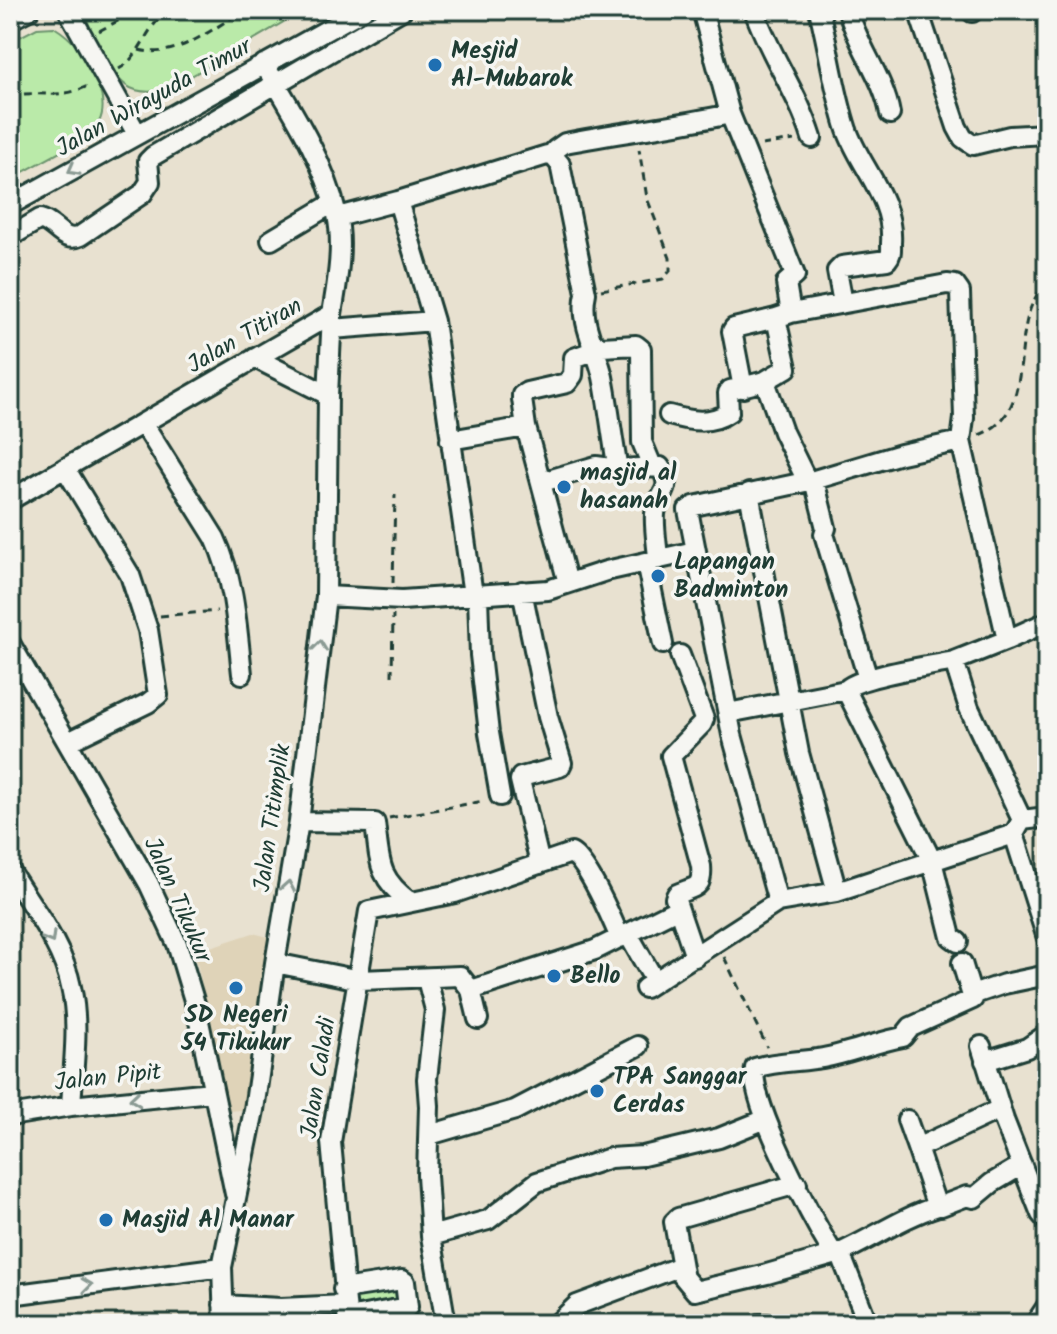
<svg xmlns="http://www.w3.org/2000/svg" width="1057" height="1334" font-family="Kalam,sans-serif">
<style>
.built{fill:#dfd3b8}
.green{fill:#baeaa9;stroke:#6c946e;stroke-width:2}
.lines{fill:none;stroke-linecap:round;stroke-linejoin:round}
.minor-casing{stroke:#1f3d34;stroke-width:24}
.path{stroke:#1f3d34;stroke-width:3;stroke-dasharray:8 6;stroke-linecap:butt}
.minor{stroke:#f6f6f2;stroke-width:18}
.oneway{stroke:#8a9a93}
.poi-dot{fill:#1f6fb2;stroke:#f6f6f2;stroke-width:3}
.labels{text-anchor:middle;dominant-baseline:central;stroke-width:7;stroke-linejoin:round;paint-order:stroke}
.poi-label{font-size:24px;font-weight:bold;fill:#1f3d34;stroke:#f6f6f2;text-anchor:start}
.street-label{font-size:24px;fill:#1f3d34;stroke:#f6f6f2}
</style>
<rect width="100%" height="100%" fill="#e8e1d0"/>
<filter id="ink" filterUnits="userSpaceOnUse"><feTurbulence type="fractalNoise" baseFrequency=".0125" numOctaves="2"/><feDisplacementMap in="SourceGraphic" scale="16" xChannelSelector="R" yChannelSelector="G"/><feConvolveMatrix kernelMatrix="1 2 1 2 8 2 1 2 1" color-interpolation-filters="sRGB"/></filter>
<g filter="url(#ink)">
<path class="built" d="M253 933 276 939 253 1109 228 1111 195 952Z"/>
<path class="green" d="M87 10H304L169 89C129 99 118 83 101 50 94 37 86 26 87 10Z
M54 27C72 38 85 54 94 74 100 88 107 107 99 122 88 141 31 167 10 179V42L37 28Z
M404 1283 407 1306 349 1317 346 1290Z"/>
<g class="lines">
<g class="minor-casing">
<path id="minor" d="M68 10 137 134
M702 10 730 114 795 275 786 283 791 313 776 318 787 368 765 381 783 432 807 481
M754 10C769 54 798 93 812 138
M819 10C829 49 834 91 847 130 861 169 894 198 891 243 891 251 892 254 887 260L842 266 837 271 843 303
M848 10C857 46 884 78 890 114
M918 10 957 127 963 138 973 145 1010 136 1047 134
M972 10V12
M10 20 29 10
M553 156 555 150 565 143C620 132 675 126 730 114
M398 201 434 321 473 595
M10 205 363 10
M338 217 398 201 547 155 553 156 560 164 586 293C579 323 597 349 603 377 609 407 612 438 618 469L660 467C676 491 657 493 655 514 654 528 657 544 658 558
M10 237 40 219C56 223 63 244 80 236L142 194 150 182 148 161 153 156 402 10
M271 240 333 203
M332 329 434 321
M591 342 602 347 636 345 641 349 642 442 652 466
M255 358 328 395
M743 388 732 331 734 328 776 318
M669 415C690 421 711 425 729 412L728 393 730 390 765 381
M143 423 215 538C235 581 237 628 242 674
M450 440 526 427
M65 468 130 575 148 630 158 695 148 703 68 742
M814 480 826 528 824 534 868 679
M542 482 596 466 618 469
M749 493 799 753 837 892
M10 500 332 314C337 283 344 246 337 215 324 160 293 112 264 64
M646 562 663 644
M568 583 526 427 522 399V395L527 392 567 383 573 375 574 358 593 351
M522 591 548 717 562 763 560 767 521 777 520 780 540 864
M326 596 402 600 548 590 606 571 695 551
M478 596 480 655 489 733 500 796
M1007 640 1047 622
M10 643 149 884 177 944 196 1007 235 1194
M680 655 704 719 702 724 671 756 701 866C703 889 695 886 677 894L675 898 695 957
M954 661C932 666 857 676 846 690L932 861 951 937 958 942
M728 713 846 690
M1022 820 1047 817
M299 822 375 823C380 862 377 877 410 902
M1014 834 1047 938
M10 871C31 906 63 945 71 987 80 1025 73 1067 71 1106
M778 902 732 735 688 510 694 506 814 480 901 454 961 441
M628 934 655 981
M275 963 360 980 460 976 471 990 595 950 677 909
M427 979 435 1010 427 1079 429 1106 427 1175 431 1236 446 1324
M645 988 778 902 837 892 932 861 1014 834 1022 820 969 708 954 661 1007 640 961 441 964 418 960 292 955 285 947 284 791 313
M471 990 478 1019
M972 995 1004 984 1047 975
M981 1046 1004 1120 1041 1214 1047 1221
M985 1061 1027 1048 1047 1034
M1000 1109 917 1148 936 1204 941 1206 967 1196 974 1198 992 1183 1022 1165
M10 1116 71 1106 212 1092
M907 1120 917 1148
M429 1135 515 1110 638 1046
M431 1236 488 1220 537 1182 610 1158 643 1156 719 1138 766 1119
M840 1253C873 1238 903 1217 938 1206
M834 1255C815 1224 748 1101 755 1068 777 1061 800 1062 823 1058 850 1053 876 1042 903 1037L911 1027 973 999 962 963
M683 1273 674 1222 678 1218 797 1184
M343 1289 402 1280 405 1282 408 1307 348 1318
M10 1295 222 1267
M223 1305 281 1308 345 1305
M224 1324 222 1267 254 1110 275 963 299 822 326 596 328 395 332 314
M348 1324 331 1142 369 911 455 893 571 853C587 861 612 919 620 938
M557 1324 577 1305 676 1268 695 1291 767 1274 840 1253 868 1324
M759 1324H767
M1035 1324 1047 1306"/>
</g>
<path class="path" d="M99 31 138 10
M139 50C176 60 214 27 245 10
M119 69C143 55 145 25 170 10
M10 96C42 89 57 102 92 84
M762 145 794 140
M601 290 663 279 670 271V258L647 198 639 149
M979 435C1039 412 1008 335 1039 292H1047
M393 583 395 495
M160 616 217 611
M392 676 393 615
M389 818 484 801
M724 957 767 1047
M18 1311 19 1324"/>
<use href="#minor" class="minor"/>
</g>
<defs><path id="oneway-chevron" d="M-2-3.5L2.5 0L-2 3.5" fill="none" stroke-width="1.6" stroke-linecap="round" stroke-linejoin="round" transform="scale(2)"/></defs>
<g class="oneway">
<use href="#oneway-chevron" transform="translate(73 170) rotate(151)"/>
<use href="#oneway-chevron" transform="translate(320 646) rotate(-83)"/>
<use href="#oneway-chevron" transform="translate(288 886) rotate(-80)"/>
<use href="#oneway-chevron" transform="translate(50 938) rotate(60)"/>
<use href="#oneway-chevron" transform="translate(135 1099) rotate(174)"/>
<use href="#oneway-chevron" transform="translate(87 1285) rotate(-8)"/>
</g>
</g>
<g class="poi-dot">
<circle cx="435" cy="65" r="8"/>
<circle cx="564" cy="487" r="8"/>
<circle cx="658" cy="576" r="8"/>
<circle cx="554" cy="976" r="8"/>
<circle cx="236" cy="988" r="8"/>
<circle cx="597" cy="1091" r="8"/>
<circle cx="106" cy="1220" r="8"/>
</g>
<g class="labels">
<g class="poi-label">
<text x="451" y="51">Mesjid<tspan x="451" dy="28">Al-Mubarok</tspan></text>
<text x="580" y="473">masjid al<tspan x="580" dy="28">hasanah</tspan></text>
<text x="674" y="562">Lapangan<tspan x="674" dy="28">Badminton</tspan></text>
<text x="570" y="976">Bello</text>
<text x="236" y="1015" text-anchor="middle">SD Negeri<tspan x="236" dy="28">54 Tikukur</tspan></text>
<text x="613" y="1077">TPA Sanggar<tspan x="613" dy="28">Cerdas</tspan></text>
<text x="122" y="1220">Masjid Al Manar</text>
</g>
<g class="street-label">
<text transform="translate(154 98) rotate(-29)">Jalan Wirayuda Timur</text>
<text transform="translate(245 336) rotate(-30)">Jalan Titiran</text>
<text transform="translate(273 818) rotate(-82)">Jalan Titimplik</text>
<text transform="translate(177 900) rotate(66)">Jalan Tikukur</text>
<text transform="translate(108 1078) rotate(-6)">Jalan Pipit</text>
<text transform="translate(319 1078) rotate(-81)">Jalan Caladi</text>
</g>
</g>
<rect width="1057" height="1334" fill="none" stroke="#f6f6f2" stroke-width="40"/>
<rect x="20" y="20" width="1017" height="1294" fill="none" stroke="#1f3d34" stroke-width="3" filter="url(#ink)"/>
</svg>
